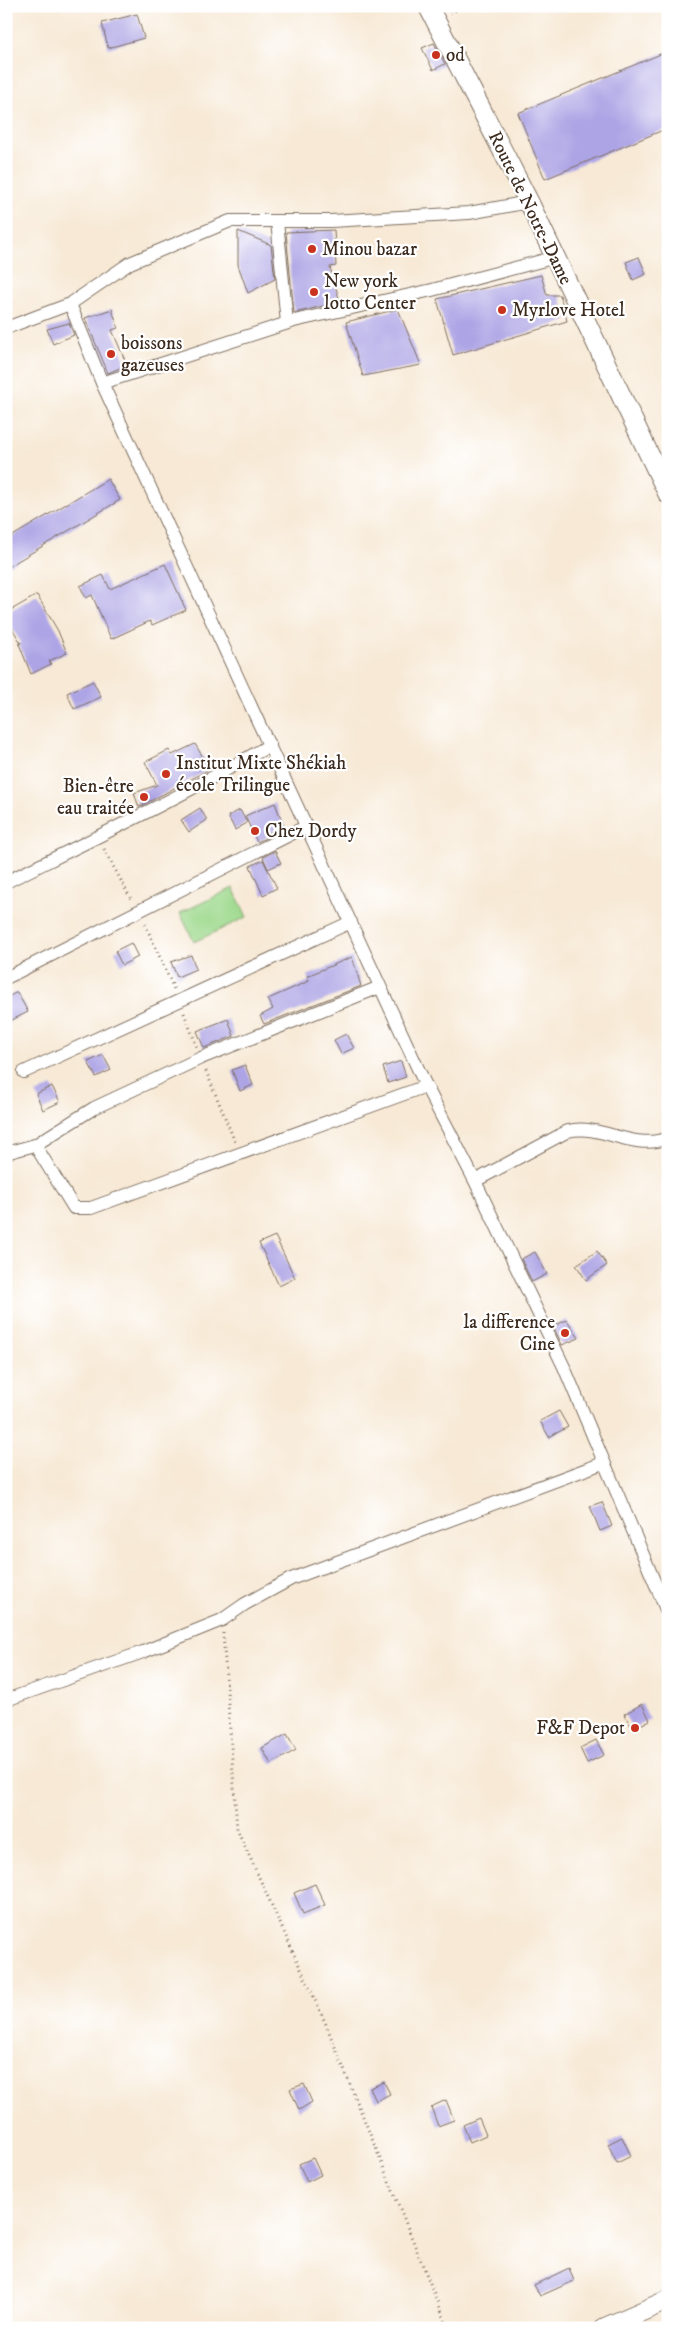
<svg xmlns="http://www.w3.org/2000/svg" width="674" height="2334" font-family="'IM FELL DW Pica',serif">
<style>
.green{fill:#9dd98c;stroke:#6c8255}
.building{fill:#ada4e5}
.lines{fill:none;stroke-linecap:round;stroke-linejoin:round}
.street-casing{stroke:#7d6d5e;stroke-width:14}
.secondary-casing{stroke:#7d6d5e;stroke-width:21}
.path{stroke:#7d6d5e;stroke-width:3;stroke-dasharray:1 4;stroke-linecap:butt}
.street{stroke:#fff;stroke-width:12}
.secondary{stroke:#fff;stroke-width:19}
.poi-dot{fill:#c8321e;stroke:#fff;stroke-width:2}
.labels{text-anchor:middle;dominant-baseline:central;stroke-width:4.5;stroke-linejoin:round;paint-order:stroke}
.poi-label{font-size:19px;fill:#3b2a1e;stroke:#fff;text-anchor:start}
.street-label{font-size:19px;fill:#3b2a1e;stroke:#fff}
</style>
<rect width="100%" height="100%" fill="#fff"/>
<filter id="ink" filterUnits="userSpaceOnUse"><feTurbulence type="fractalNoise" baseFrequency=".02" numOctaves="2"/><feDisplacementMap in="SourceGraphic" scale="10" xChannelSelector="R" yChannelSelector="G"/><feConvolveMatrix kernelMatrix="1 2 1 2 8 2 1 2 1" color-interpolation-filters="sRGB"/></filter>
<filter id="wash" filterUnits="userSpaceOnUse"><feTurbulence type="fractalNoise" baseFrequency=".0096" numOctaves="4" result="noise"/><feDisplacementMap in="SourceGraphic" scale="20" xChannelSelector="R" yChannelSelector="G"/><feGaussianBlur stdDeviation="1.12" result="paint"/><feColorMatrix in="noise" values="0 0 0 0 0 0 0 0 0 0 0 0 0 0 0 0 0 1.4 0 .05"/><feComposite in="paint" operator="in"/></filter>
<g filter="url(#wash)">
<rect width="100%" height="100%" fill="#f7e9d5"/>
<path class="green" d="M233 888 247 917 194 942 180 913Z"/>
<g id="blocks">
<path class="building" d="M137 14 144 38 108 48 102 23Z
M434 43 445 64 433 70 422 48Z
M668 51V128L545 179 518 113Z
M334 230 336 266 330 267 340 302 294 313 286 232Z
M238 231 271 245 275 279 248 293 238 265Z
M639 257 646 274 633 280 626 262Z
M541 275 547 295H560L567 321 453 355 437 299Z
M112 309 118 328 112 330 127 365 108 373 85 318Z
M398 309 421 365 363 376 346 322Z
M69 323 74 335 53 344 47 329Z
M108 479 120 500 6 568V540Z
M165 564 186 610 152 625 150 621 111 639 92 595 86 598 80 586 103 575 110 589Z
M37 595 58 631 67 653 49 661 51 664 31 674 19 644 21 643 6 618V613Z
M93 681 101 697 74 709 67 693Z
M195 744 210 769 139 807 134 793 157 785 145 762 169 750 172 755Z
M275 803 284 826 266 834 268 837 257 842 245 816Z
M200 808 207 820 189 832 181 820Z
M240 810 247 823 235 830 228 816Z
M275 851 281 863 268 869 263 857Z
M263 860 277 888 263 895 250 866Z
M131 943 138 957 122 965 115 951Z
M191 955 196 969 177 977 171 962Z
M352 957 361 986 264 1024 260 1016 273 1009 268 999 309 981 307 976Z
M17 992 28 1012 6 1023V998Z
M228 1019 234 1036 204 1048 197 1031Z
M346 1034 354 1048 341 1054 334 1040Z
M103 1055 111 1070 96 1077 88 1062Z
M401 1061 406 1077 388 1083 383 1067Z
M245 1065 253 1085 240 1091 232 1070Z
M52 1086 60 1102 43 1110 36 1094Z
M275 1236 295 1278 279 1286 259 1243Z
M597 1251 607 1265 586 1280 576 1265Z
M535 1252 547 1274 532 1282 521 1259Z
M567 1320 579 1338 562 1345 553 1326Z
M559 1411 568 1427 549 1437 540 1421Z
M602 1502 612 1526 600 1531 590 1506Z
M642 1704 650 1720 633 1729 624 1714Z
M287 1734 296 1750 271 1764 262 1748Z
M596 1740 604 1755 587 1763 580 1748Z
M315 1884 325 1905 303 1914 294 1893Z
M384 2082 390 2094 376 2101 370 2088Z
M304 2084 312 2102 299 2110 290 2089Z
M446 2100 454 2120 438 2126 431 2107Z
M479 2118 486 2135 470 2142 463 2125Z
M622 2137 631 2156 617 2163 608 2144Z
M313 2158 321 2175 307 2182 299 2164Z
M569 2268 574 2281 540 2296 534 2285Z"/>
</g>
</g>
<g filter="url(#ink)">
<use href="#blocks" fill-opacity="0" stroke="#7d6d5e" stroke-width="1"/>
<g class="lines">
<g class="street-casing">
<path id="street" d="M529 202 469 213 331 221H230L130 263 70 304 102 383 426 1086 475 1181 564 1367 668 1614
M277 221 287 323
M6 328 70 304
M102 383 294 321 432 290 556 257
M6 882C95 838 185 795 270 745
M6 978 307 826
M24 1072 351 922
M35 1145 94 1108 201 1058 380 987
M6 1153 35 1145 74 1208H91L426 1086
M475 1181 568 1131C602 1123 633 1152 668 1138
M6 1700 143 1652 222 1620 245 1604 291 1579 603 1463"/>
</g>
<g class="secondary-casing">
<path id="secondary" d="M428 6 529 202 668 494
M604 2328 668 2300"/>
</g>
<path class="path" d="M450 13 465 6
M104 849 132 901
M145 924 174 989
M184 1013 197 1047
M206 1071 235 1142
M223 1633 237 1829 325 2022 448 2328"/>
<use href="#street" class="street"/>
<use href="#secondary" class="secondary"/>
</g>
</g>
<g class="poi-dot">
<circle cx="436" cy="55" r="5"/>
<circle cx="312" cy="249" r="5"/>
<circle cx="314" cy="292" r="5"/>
<circle cx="502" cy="310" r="5"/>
<circle cx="111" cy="354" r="5"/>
<circle cx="166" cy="774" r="5"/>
<circle cx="144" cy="797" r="5"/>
<circle cx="255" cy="831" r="5"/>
<circle cx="565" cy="1333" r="5"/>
<circle cx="635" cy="1728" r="5"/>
</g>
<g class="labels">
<g class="poi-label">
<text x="446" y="55">od</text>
<text x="322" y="249">Minou bazar</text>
<text x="324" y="281">New york<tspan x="324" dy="22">lotto Center</tspan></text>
<text x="512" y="310">Myrlove Hotel</text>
<text x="121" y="343">boissons<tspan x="121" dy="22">gazeuses</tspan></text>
<text x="176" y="763">Institut Mixte Shékiah<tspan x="176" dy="22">école Trilingue</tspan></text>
<text x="134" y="786" text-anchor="end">Bien-être<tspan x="134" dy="22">eau traitée</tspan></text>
<text x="265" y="831">Chez Dordy</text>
<text x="555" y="1322" text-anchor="end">la difference<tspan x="555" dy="22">Cine</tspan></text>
<text x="625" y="1728" text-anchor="end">F&amp;F Depot</text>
</g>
<g class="street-label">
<text transform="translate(530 208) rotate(64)">Route de Notre-Dame</text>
</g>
</g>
<rect width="674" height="2334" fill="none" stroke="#fff" stroke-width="25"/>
</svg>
